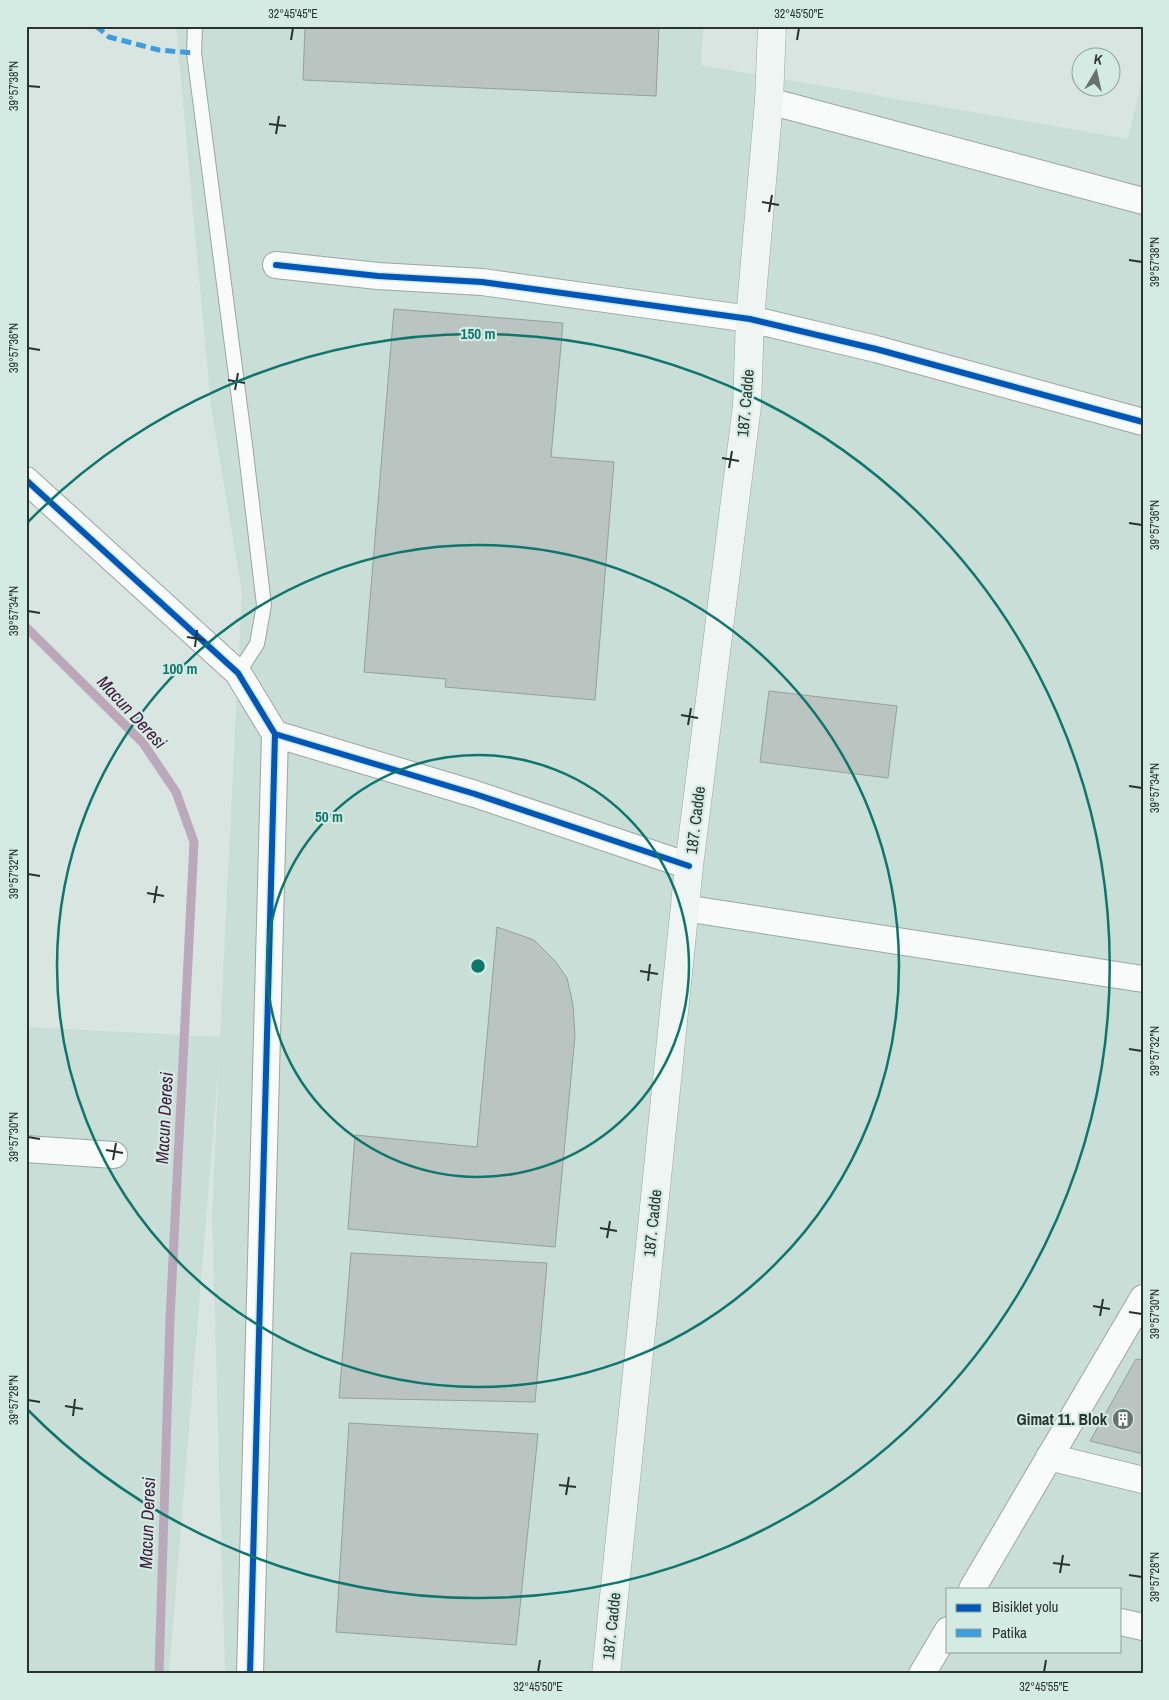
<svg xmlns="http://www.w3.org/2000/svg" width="1169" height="1700" font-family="'Archivo Narrow',sans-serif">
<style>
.built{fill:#c8ded7;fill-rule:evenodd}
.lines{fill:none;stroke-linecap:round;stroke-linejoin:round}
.stream{stroke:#bca8bb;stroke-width:9}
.building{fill:#bac5c1;stroke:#969f9c}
.service-casing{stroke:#9ca6a2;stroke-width:16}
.minor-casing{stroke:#9ca6a2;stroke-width:28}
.secondary-casing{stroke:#9ca6a2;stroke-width:29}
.service{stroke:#f9fbfa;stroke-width:14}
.minor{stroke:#f9fbfa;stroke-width:26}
.secondary{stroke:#eef5f3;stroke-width:28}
.quiet{stroke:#3d9de1;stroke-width:5;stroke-dasharray:10 5;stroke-linecap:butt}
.cycleway-casing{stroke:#d3ebe2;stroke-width:9}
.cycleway{stroke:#0057b8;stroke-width:6}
.ticks{fill:none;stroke:#2a3330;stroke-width:2}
.ring{fill:none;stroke:#0f766e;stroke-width:2.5}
.labels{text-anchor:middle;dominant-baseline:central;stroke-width:4.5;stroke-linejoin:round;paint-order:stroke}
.street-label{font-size:16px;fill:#2a3330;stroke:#d3ebe2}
.poi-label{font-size:16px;font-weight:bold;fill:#2a3330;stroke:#d3ebe2;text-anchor:end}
.water-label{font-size:18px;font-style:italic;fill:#461b42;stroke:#d3ebe2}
.centre{fill:#0f766e;stroke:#d3ebe2;stroke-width:2.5}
.ring-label{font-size:15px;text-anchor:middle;font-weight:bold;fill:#0f766e;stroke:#d3ebe2;stroke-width:4.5;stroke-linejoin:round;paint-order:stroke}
.neatline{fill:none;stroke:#2a3330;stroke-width:2}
.ticks-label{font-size:12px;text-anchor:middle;fill:#2a3330}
</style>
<rect width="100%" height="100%" fill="#d9e5e1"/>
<path class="built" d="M176 26H703L701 65 1128 139 1143 75V1674H225L212 1215 219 1060 169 1674H26V1027L220 1037 242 593 211 406ZM948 1589H1120V1651H948Z"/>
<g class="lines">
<path class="stream" d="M26 627 143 743 176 792 194 842 170 1319 159 1674"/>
</g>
<path class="building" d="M305 26H659L656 96 303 80Z
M394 309 563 323 551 457 614 462 595 700 445 687 446 679 364 672Z
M769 691 897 706 888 778 760 762Z
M497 927 534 940 555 961 567 978 573 1005 575 1036 555 1247 348 1229 355 1135 477 1147Z
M351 1253 547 1263 535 1402 339 1398Z
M1136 1359 1143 1360V1454L1090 1441Z
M349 1423 538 1434 516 1645 336 1632Z"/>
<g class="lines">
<g class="service-casing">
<path id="service" d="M195 26 194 53 245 445 264 605 257 644 238 673"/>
</g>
<g class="minor-casing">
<path id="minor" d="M769 101 1143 201
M276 265 378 276 482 282 750 319 876 349 1143 422
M26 480 238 673 275 734 475 794 689 866
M684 908 1143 979
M26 1149 114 1155
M1049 1457 1143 1480
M972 1589 1143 1298
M1120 1622 1143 1627
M250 1674 275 734
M922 1674 948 1630"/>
</g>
<g class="secondary-casing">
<path id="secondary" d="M606 1674 689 866 747 406 750 319 769 101 772 26"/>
</g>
<use href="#service" class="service"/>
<use href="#minor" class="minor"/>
<use href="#secondary" class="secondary"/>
<path class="quiet" d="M96 26 109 37 159 50 194 53"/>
<g class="cycleway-casing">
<path id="cycleway" d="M276 265 378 276 482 282 750 319 876 349 1143 422
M26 480 238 673 275 734 475 794 689 866
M250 1674 275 734"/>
</g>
<use href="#cycleway" class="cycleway"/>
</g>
<path class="ticks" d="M291 40 293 28M797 40 799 28M28 86 40 87M269 124 286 126M276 134 279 116M762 202 779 205M769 212 772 195M1129 260 1142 262M28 348 40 350M228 380 245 383M235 390 238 373M722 458 739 461M729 468 732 451M1129 523 1142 525M28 611 40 613M187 637 205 640M195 647 197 630M681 715 698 718M688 725 691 708M1129 786 1142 788M28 874 40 876M147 893 164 896M154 903 157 886M640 971 658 974M648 981 650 964M1129 1049 1142 1051M28 1137 40 1139M106 1150 123 1153M113 1160 116 1143M600 1228 617 1231M607 1238 610 1221M1093 1306 1110 1309M1129 1312 1142 1314M1100 1316 1103 1299M28 1400 40 1402M65 1406 83 1409M73 1416 75 1399M559 1485 576 1487M566 1495 569 1477M1053 1563 1070 1565M1060 1573 1063 1555M1129 1575 1142 1577M538 1672 540 1660M1044 1672 1046 1660"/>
<g class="ring">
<circle cx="478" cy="966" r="211"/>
<circle cx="478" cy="966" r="421"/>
<path d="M27 523A632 632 0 1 1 27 1409"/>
</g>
<defs>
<g id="building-disc" transform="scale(1.125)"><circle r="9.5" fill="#67716e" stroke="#d3ebe2"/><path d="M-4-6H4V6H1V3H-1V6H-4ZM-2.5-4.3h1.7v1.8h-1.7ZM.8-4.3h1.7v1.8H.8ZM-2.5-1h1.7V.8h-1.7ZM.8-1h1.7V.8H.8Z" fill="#fff"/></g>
</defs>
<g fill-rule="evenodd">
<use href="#building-disc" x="1123" y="1419"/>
</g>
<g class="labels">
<g class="street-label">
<text transform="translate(745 403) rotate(-85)">187. Cadde</text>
<text transform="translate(695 820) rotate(-83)">187. Cadde</text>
<text transform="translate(652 1223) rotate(-84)">187. Cadde</text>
<text transform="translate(611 1626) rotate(-84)">187. Cadde</text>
</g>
<g class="poi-label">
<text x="1107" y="1419">Gimat 11. Blok</text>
</g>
<g class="water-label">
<text transform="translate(132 712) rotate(47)">Macun Deresi</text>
<text transform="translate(164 1118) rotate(-87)">Macun Deresi</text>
<text transform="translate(147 1523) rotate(-88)">Macun Deresi</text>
</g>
</g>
<circle cx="478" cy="966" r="8" class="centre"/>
<g class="ring-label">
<text x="478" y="339">150 m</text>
<text x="180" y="674">100 m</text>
<text x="329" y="822">50 m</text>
</g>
<rect width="1169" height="1700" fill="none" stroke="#d3ebe2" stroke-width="55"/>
<rect x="946" y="1588" width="175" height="65" fill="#d3ebe2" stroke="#8fa19b"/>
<rect x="956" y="1604" width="25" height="8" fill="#0057b8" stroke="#8fa19b"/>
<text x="992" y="1612" font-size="15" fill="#2a3330">Bisiklet yolu</text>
<rect x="956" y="1629" width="25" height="8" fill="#3d9de1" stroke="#8fa19b"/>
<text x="992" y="1638" font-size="15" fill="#2a3330">Patika</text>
<g transform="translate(1096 72) rotate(9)"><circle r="24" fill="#d3ebe2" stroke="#8fa19b"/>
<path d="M0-4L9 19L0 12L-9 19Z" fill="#67716e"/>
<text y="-8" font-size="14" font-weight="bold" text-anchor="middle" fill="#2a3330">K</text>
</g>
<rect x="28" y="28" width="1114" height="1644" class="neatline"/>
<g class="ticks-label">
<text x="293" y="18">32°45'45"E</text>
<text x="799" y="18">32°45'50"E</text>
<text transform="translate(14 86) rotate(-90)" y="4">39°57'38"N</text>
<text transform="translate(1155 262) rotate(-90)" y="4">39°57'38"N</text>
<text transform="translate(14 348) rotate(-90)" y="4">39°57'36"N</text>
<text transform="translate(1155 525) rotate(-90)" y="4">39°57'36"N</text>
<text transform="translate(14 611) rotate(-90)" y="4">39°57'34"N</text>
<text transform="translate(1155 788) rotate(-90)" y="4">39°57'34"N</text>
<text transform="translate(14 874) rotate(-90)" y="4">39°57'32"N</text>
<text transform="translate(1155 1051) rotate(-90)" y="4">39°57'32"N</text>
<text transform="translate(14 1137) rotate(-90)" y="4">39°57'30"N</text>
<text transform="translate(1155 1314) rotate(-90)" y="4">39°57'30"N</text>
<text transform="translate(14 1400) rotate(-90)" y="4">39°57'28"N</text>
<text transform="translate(1155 1577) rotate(-90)" y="4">39°57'28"N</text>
<text x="538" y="1691">32°45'50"E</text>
<text x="1044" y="1691">32°45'55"E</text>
</g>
</svg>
